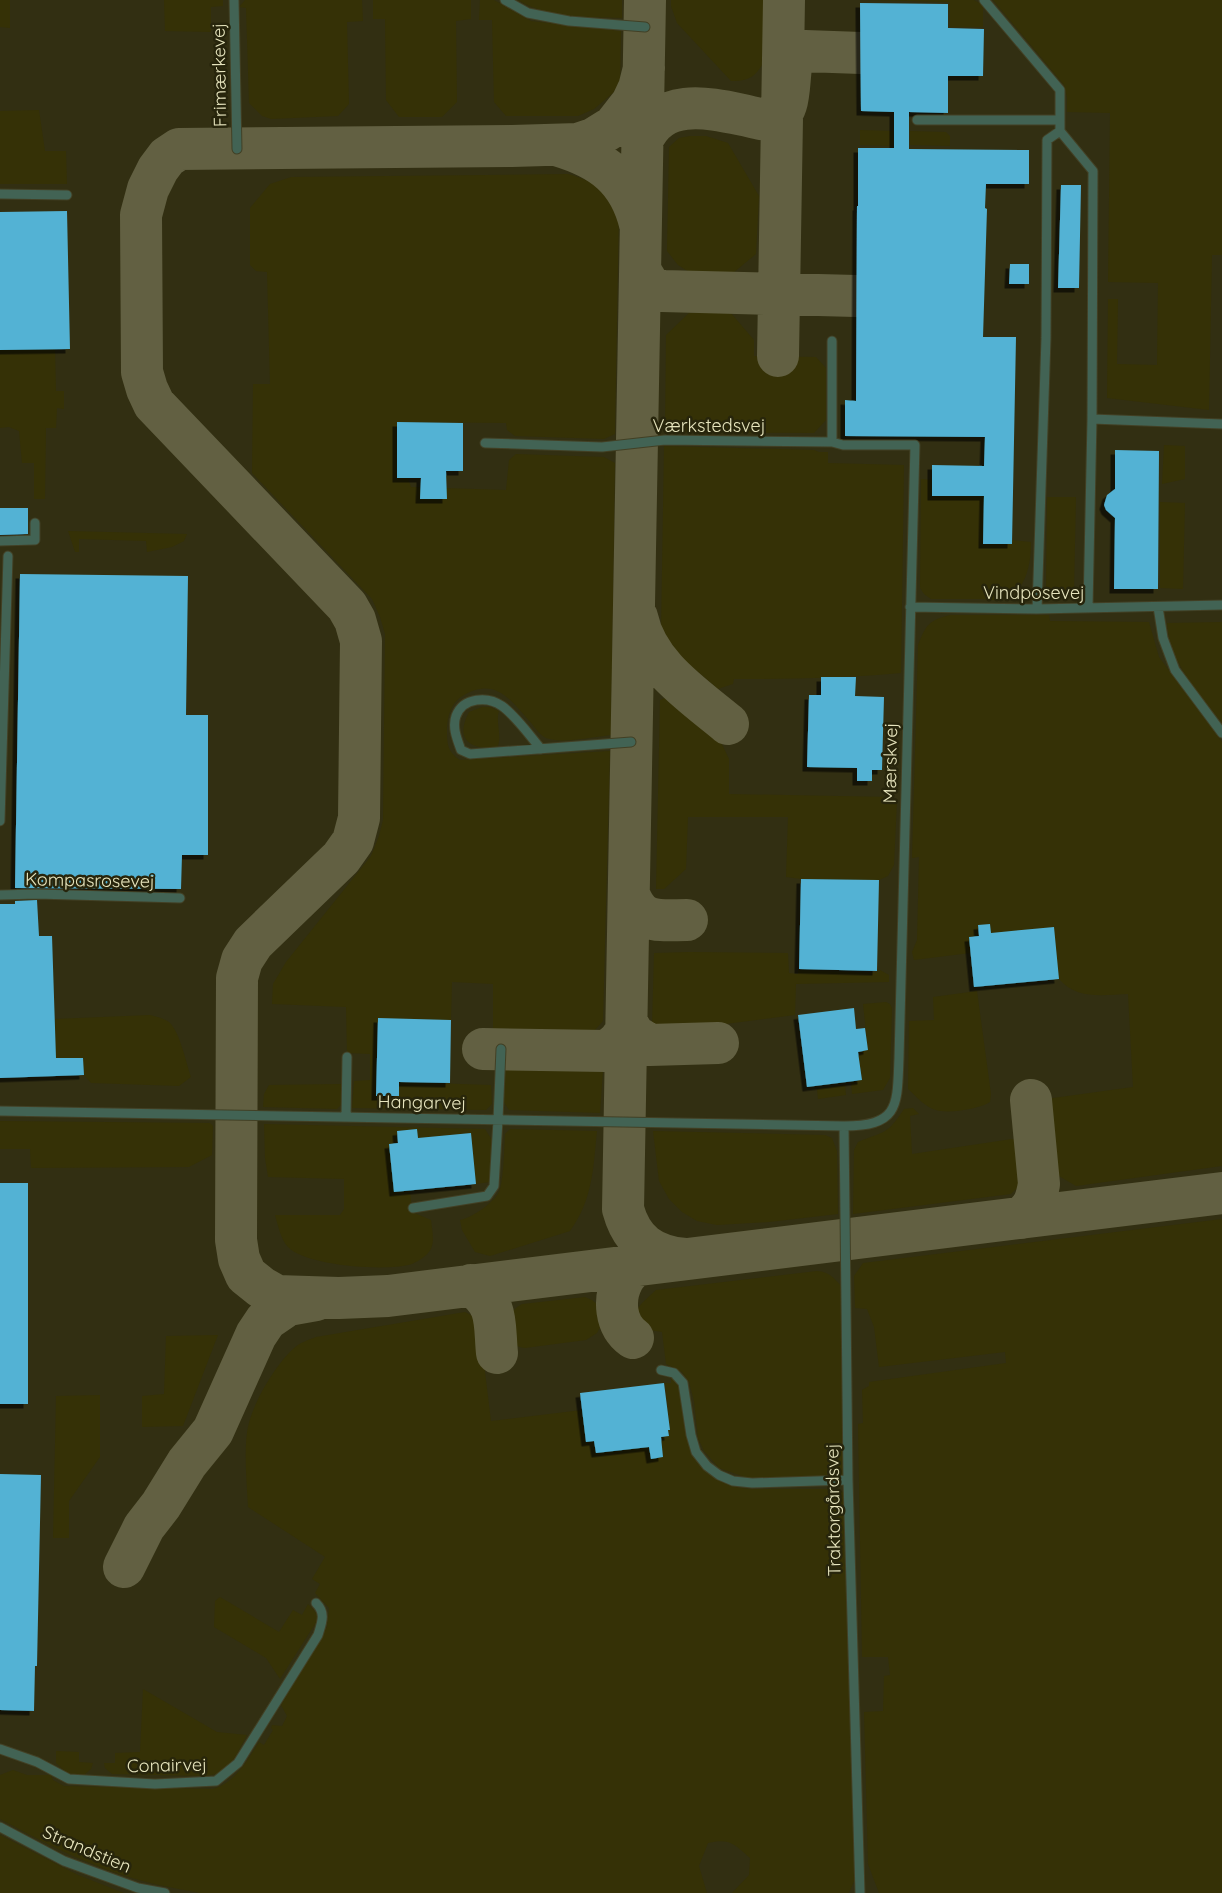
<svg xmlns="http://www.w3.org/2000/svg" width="1222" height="1893" font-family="Quicksand,sans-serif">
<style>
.built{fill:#322f12}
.green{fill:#353106}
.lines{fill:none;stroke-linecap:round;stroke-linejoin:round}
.taxiway{stroke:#626042;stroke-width:42}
.building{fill:#53b2d4;filter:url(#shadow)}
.service-casing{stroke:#424025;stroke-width:11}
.service{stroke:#426354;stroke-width:9}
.labels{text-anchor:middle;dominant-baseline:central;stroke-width:5;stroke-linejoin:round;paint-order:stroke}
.street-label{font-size:18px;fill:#e7e5be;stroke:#27250c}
</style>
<defs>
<filter id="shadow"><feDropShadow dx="-4.5" dy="4.5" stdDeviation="0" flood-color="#0009"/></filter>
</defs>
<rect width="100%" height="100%" fill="#27250c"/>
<path class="built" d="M0 0H1222V1893H0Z"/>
<path class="green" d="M0 0H10V28L0 27Z
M164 0H223V6L211 7V32L165 31Z
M245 0H362L363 21 347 22 349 104 338 116 271 119 262 116 249 103 246 8 239 7Z
M373 0H471V19L456 21 457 102 442 117H399L386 100 385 19H373Z
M480 0H494L531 21 621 31 620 82 613 93 594 109 578 116H506L494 102 492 20H479Z
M518 0H622V18C588 17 547 18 518 0Z
M671 0H765C765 11 766 56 763 63 756 77 746 82 731 81L677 23 671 6Z
M865 0H974L983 5V27H950L949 2Z
M993 0H1222V255H1212L1209 410 1107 398 1108 299H1118L1117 364 1157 365 1158 283 1108 282 1110 113 1067 112V97L1064 85Z
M39 110 45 151H66L67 184H0V111Z
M860 130 893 131V146L860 145Z
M910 131 946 132 950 136V146L910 145Z
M690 136H706L728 143 759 196 756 254 733 273 689 272 678 265 667 251 669 147 679 138Z
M568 174C593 181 604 188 619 209L615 434 604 439 515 436 507 430 506 423 398 422 397 478H408L411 487 506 490 509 460 516 454 604 457 615 463 611 735C593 737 561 744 546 738 540 735 536 729 532 724 512 702 497 676 464 695 451 702 447 717 447 731 447 745 448 752 460 760L610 751 603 1021 595 1030 493 1031V984L452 982 451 1020 378 1018 376 1096H398L399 1082 491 1085 492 1104 486 1110 352 1108 354 1081 370 1080V1054L347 1053 346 1007 272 1004 273 984 286 962 371 856 379 836 383 820 385 634 380 617 372 599 252 473 253 384H270L267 272 256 271 250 265V208L270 184 291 177Z
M730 312 754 340V356L816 357 826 368V420L814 433 665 432 666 335 689 313Z
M55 349 56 391H64V409L57 408 56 428H46L45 499H34V463H22L19 431 9 427 0 428V350Z
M1164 445 1185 446V479L1162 484Z
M664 446 814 450 819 452H828V463L904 465 901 673C845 678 790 679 734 679L733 684 718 689 670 648 661 632Z
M921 479 933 480 932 496H977L978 492H984L983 543 1011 544 1012 540 1031 542C1031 562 1027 594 1001 599 996 601 988 599 982 599 965 599 948 599 931 599L924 594 920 588Z
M1047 497H1076L1074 591H1046Z
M1160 502 1185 503 1183 589 1160 588Z
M68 531 187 534 184 541 172 547 147 552 146 541 79 539V552H75Z
M950 615H1049L1050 621 1149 622 1159 657 1222 742V1166L1076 1186 1059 1176 1052 1161 1046 1099 1133 1087 1128 994C1103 995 1077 1000 1059 979L1054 927 991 933 990 924 978 925 979 936 969 937 970 953 914 960 912 952 917 940 919 857 912 858 918 645C926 625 929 620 950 615Z
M1222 622V723C1199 692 1169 663 1167 623Z
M670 696 721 742 729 759V794L889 797 897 801 894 865 888 876 879 880 801 879 786 877 788 817H688L686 869 664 889H656L660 700Z
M482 707H490L499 711C495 723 503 736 497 748 471 749 454 741 469 712Z
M689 952 788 953 789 973 798 974V970L874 973 880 970 889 975V982L796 984 795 1015 718 1025 652 1026 654 953Z
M977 991 991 1094 990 1102C979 1109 948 1114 936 1110 926 1108 916 1096 908 1089L909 1021 934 1020 933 997Z
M886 1002 890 1004 892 1008 890 1078 883 1090 852 1094 851 1081 862 1079 858 1052 868 1050 863 1004Z
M150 1015C157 1017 163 1018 169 1022 180 1032 186 1063 191 1077L179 1086 91 1083 84 1075 83 1058H56L55 1019Z
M504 1069 603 1070 600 1113 509 1110 503 1101Z
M341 1084V1105L337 1109 263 1107 264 1094 269 1085Z
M845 1085 846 1095 818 1099 817 1089Z
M913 1108 919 1114 910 1116 912 1154 1012 1139C1030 1146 1033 1162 1025 1179 1022 1185 1015 1190 1011 1194L853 1214 854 1150 858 1142C885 1131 887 1135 904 1109Z
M0 1121 210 1123 213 1126 212 1155 189 1167 31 1168 30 1149H0Z
M264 1124 485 1129 492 1140 490 1182 476 1184 471 1133 418 1138 417 1129 397 1131 398 1143 389 1144 410 1190 412 1212 431 1220C432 1230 436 1245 428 1253 424 1258 414 1264 408 1265 384 1271 306 1266 288 1247 281 1240 278 1225 275 1215H340L344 1209V1179L268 1177 265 1158Z
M510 1129 597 1131C593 1169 593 1199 570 1231L490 1256 475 1252 462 1230 460 1220C472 1218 497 1201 500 1189 504 1173 504 1151 505 1134Z
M653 1131 825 1135 832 1138 837 1151 838 1214 769 1222 717 1225 697 1221 682 1212 669 1199 659 1181Z
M1222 1219V1893H879L868 1864 864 1712 883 1711 884 1676 890 1675 888 1657H862L858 1424 863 1423 862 1390 869 1386V1382L1006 1363 1005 1352 879 1367 874 1327 867 1309 855 1308 854 1276 863 1263Z
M817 1271C829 1272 833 1277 841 1286L843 1476 748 1478 719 1468 704 1451 698 1438 694 1401 689 1382 682 1372 666 1364 662 1332C648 1330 636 1328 635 1312L642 1303 656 1290Z
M585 1297 592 1300 598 1305 601 1316 602 1324 597 1333 586 1340 525 1348C499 1345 501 1315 522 1304Z
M465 1312 475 1317 479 1323 491 1421 582 1410 586 1442 594 1441 596 1453 649 1447 651 1459 663 1457 661 1437 668 1436V1430L670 1429 665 1383H671V1378H673C687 1397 685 1425 691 1448 696 1466 715 1480 732 1486 745 1490 760 1489 774 1489 796 1489 817 1489 839 1489L844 1493 855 1879 849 1893H732L749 1875 750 1858C734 1844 730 1838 708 1843L699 1866 707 1893H200C173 1888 147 1883 122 1875 79 1861 39 1840 0 1819V1775L13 1770 27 1775H51L53 1780 64 1786 213 1789C236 1782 247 1761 259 1742L264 1745 273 1730 271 1728 272 1725 282 1726 287 1716 281 1705 327 1627 329 1608 315 1593 320 1584 312 1579 325 1557 248 1507C247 1485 244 1454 247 1433 250 1407 274 1367 293 1349 299 1343 308 1340 316 1337Z
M218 1335 183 1426 142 1427V1396L164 1394 166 1336Z
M100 1395V1457L69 1501V1538H53L56 1396Z
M220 1597 279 1632 293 1610 302 1615 308 1604C314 1610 318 1613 317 1621L280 1679 266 1658 214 1627 215 1601Z
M143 1689 217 1732 247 1735C236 1755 230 1775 204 1776L112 1774 105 1768 104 1763H115V1753L140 1752Z
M56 1751 79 1752V1762L93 1763 91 1769 84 1775 68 1774 56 1763Z
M0 1835 78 1875 124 1893H0Z"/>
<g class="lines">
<path class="taxiway" d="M645 0 623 1209C632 1242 652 1256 685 1259
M644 68 639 88 632 103 614 126 593 139 578 144 512 146 179 149 167 157 158 169 148 189 141 215 142 372 147 389 154 404 347 606 355 620 361 641 359 818 353 841 341 858 253 943 242 960 237 978 236 1240 239 1259 246 1275 261 1287 277 1296 339 1298 388 1296 1222 1193
M642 141C661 98 705 107 743 115 753 117 763 121 773 119 797 113 784 62 797 53 798 53 804 52 805 51L861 53
M559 146C602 159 629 179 640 224
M641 272 650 287 662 291 856 296
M778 356 784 0
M637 617C647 665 692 694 728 724
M629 894C640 925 659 920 687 920
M627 1023 634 1035 650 1045 718 1043
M483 1049 606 1051C617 1045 622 1039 627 1028
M1021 1218C1034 1207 1036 1201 1039 1184L1031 1100
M471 1285C499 1304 494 1323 497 1353
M633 1338C615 1325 613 1299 623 1280 626 1274 631 1270 636 1265
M124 1567 144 1527 161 1505 187 1463 213 1431 256 1335 266 1320 288 1305 316 1300"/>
</g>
<path class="building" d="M860 3 948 4V28L984 29 983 76H948V113L909 112V149L1029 150V184H986L985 208 987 209 983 337H1016L1012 544H983L984 496H932V465L984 466 985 437 845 436V400L856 401 857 206H858V148H894V112L861 111Z
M1061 185H1081L1079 288H1058Z
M67 211 70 349 0 350V212Z
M1010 264H1029V284H1009Z
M397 422 463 423V471H446L447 499H420L421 478H397Z
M1115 450 1159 451 1158 589H1114L1115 518 1106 510 1104 505 1107 495 1115 489Z
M0 508H28V534L0 535Z
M20 574 188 576 186 715H208V855H182L181 889 15 888Z
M821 677H856L855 696 884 697 882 770H872V781H857V768L807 767 809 695H821Z
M801 879 879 880 877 971 799 969Z
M37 900 39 936H52L56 1058H83L84 1075 0 1078V904H15V901Z
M990 924 991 933 1054 927 1059 979 974 987 969 937 979 936 978 925Z
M854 1008 856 1029 865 1028 868 1050 858 1052 862 1080 807 1087 798 1015Z
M378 1018 451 1020 450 1083 399 1082V1096H376Z
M417 1129 418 1138 471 1133 476 1184 394 1192 389 1144 398 1143 397 1131Z
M0 1183H28V1404H0Z
M664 1383 670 1430H668L669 1436 661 1437 663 1457 651 1459 649 1447 596 1453 594 1441 586 1442 580 1393Z
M0 1474 41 1475 37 1666H35L34 1711 0 1710Z"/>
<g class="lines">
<g class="service-casing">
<path id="service" d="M234 0 237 149
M505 0 528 13 569 21 645 27
M984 0 1060 90V131L1093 171 1092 419 1088 608
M917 120H1060
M0 194 67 195
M1092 419 1222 424
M485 443 602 447 665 440 832 442V341
M0 541 35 540V523
M910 607 1037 609 1222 605
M1158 607 1163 638 1175 670 1222 733
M1037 609 1046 338 1047 140 1060 131
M541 749C530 736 516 716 502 706 488 696 463 697 456 716 452 727 457 739 461 750L470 754 631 742
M0 821 8 556
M0 895 37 894 180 898
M0 1111 844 1126C900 1126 897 1105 899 1058L915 445H843L832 442
M346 1117 347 1057
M844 1126 848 1480 860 1893
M413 1208 487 1196 494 1186 498 1120 501 1049
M661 1370 674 1373 683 1383 691 1435 696 1452 707 1466 719 1475 733 1481 752 1483 848 1480
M0 1749 37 1762 69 1779 155 1784 216 1781 238 1763 318 1635C322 1622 326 1613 316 1603
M0 1827 64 1861 138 1888 165 1893"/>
</g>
<use href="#service" class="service"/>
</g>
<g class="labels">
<g class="street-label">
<text transform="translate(219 75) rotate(-91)">Frimærkevej</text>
<text x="709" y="425">Værkstedsvej</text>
<text x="1034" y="592">Vindposevej</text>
<text transform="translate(890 763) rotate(-89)">Mærskvej</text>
<text transform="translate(90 880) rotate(1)">Kompasrosevej</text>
<text transform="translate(422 1102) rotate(1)">Hangarvej</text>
<text transform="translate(833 1510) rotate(-91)">Traktorgårdsvej</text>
<text transform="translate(167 1765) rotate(-1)">Conairvej</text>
<text transform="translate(87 1849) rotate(23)">Strandstien</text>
</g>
</g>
</svg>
